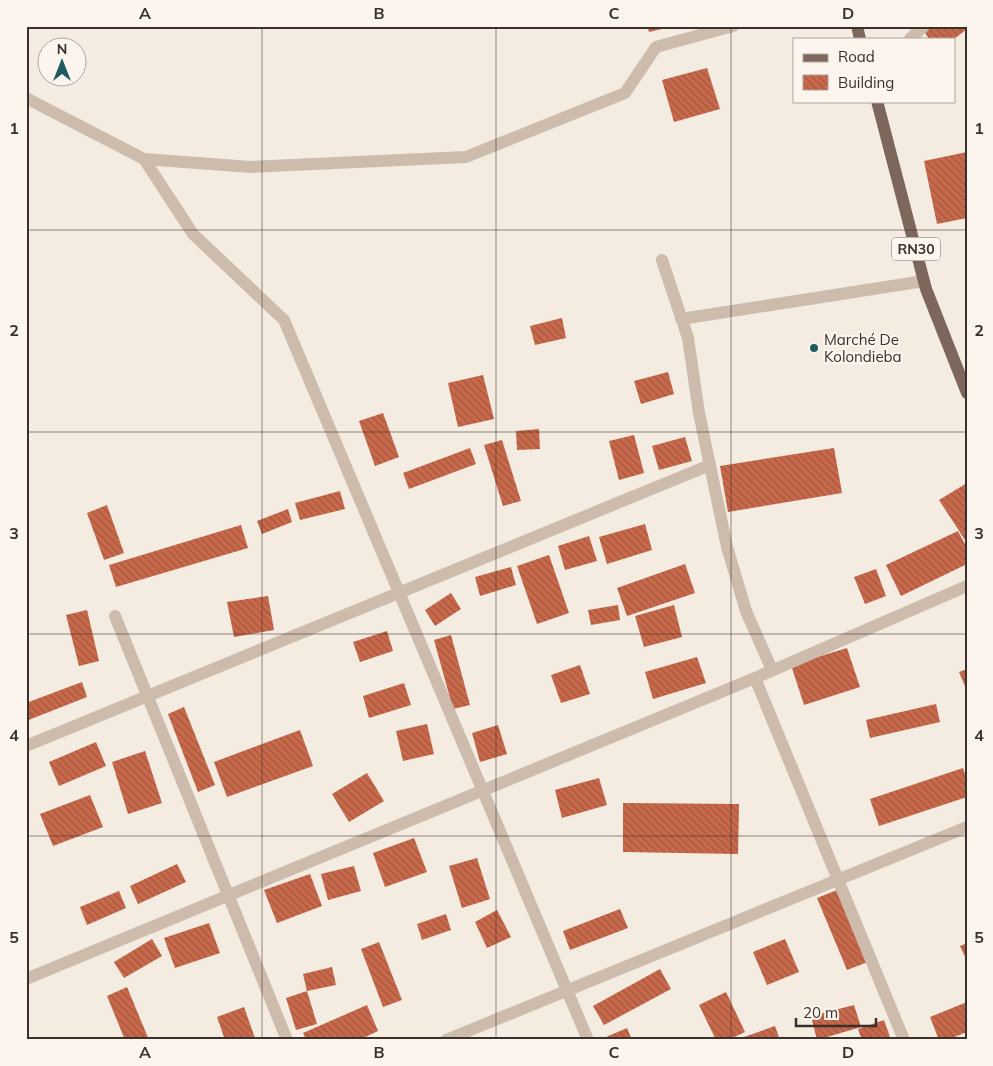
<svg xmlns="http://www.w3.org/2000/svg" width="993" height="1066" font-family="Mulish,sans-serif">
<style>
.building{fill:url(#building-back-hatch)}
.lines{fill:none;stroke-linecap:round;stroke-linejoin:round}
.service{stroke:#cdbbac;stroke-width:12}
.minor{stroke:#cdbbac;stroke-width:12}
.primary{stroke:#7d675c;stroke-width:12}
.grid{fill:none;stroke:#3b302b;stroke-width:1;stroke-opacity:0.55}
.poi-dot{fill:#1f5a5e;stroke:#fbf5ee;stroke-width:2}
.labels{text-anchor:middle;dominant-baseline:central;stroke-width:4.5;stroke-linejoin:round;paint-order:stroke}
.shield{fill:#fbf5ee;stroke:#756b66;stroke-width:1}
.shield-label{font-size:14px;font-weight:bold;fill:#3b302b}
.poi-label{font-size:15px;fill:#3b302b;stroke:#fbf5ee;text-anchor:start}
.neatline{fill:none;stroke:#3b302b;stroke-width:2}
.grid-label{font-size:16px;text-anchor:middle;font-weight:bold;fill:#3b302b}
</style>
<defs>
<pattern id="building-back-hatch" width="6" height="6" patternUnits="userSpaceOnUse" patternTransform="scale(1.25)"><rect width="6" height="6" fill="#c8694b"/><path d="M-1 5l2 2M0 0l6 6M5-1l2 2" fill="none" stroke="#a4573f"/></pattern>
</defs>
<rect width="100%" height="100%" fill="#f4ebe1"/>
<path class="building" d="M647 26H670V27L649 32Z
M931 26H967V29L954 39H929L924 31Z
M707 68 720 109 674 122 662 80Z
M967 152V218L937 224 924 161Z
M562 318 566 338 535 345 530 326Z
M668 372 674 394 641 404 634 381Z
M483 375 494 419 458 427 448 383Z
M383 413 399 457 375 466 359 421Z
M539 429 540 449 517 450 516 431Z
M634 435 644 473 619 480 609 441Z
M685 437 692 461 659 470 652 446Z
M502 440 521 501 503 506 484 445Z
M470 448 476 464 409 489 403 473Z
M834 448 842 493 728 512 720 466Z
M967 483V543L939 500Z
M340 491 345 509 300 520 295 503Z
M107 505 124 553 104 560 87 513Z
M288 509 292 522 262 534 257 521Z
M645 524 652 550 607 564 599 537Z
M241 525 248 548 116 587 109 565Z
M958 531 967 548V564L901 596 886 565Z
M589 536 597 561 565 570 558 546Z
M549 555 569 613 537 624 517 566Z
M685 564 695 593 627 616 617 588Z
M511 567 516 585 480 596 475 577Z
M876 569 886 596 865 604 854 577Z
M451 593 461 609 435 626 425 610Z
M268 596 274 630 234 637 227 602Z
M618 605 620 620 591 625 588 610Z
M674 605 682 637 644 647 635 616Z
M87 610 99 661 79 666 66 615Z
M387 631 393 651 360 662 353 642Z
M451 635 470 705 453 709 434 640Z
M847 648 860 687 804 705 791 665Z
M697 657 706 683 653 699 645 672Z
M580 665 590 694 561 703 551 675Z
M967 669V691L959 672Z
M82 682 87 697 26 721V703Z
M404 683 411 705 369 718 363 696Z
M936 704 940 722 870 738 866 720Z
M184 707 215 785 198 792 168 714Z
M427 724 434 754 403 761 396 731Z
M498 725 507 754 480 762 472 733Z
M300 730 313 766 227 797 214 762Z
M96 742 106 766 59 786 49 762Z
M145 751 162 803 128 814 112 762Z
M963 768 967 779V797L879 826 870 799Z
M367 773 384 801 349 822 332 794Z
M599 778 607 805 562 818 555 790Z
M90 795 103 827 53 846 40 814Z
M623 803 739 804 738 854 623 852Z
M414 838 427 872 385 887 373 853Z
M477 858 490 899 462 908 449 866Z
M177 864 186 882 138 904 130 886Z
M354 866 361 891 328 900 321 874Z
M310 874 322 906 277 923 264 890Z
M837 890 868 962 847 970 817 898Z
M119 891 126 908 87 925 80 907Z
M620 909 628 928 570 950 563 931Z
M497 910 511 937 487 948 475 922Z
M446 914 451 930 422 940 417 924Z
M209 923 220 953 175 968 164 938Z
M152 939 162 956 124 978 114 962Z
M785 939 799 972 767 985 753 952Z
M379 942 402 1000 383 1007 361 949Z
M967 943V961L960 946Z
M332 967 336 985 307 991 303 974Z
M660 969 671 989 604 1025 593 1006Z
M127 987 149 1040H125L107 996Z
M307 991 317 1024 296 1030 286 998Z
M726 992 745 1032 728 1040H716L699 1005Z
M967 1002V1032L947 1040H939L930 1017Z
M367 1005 378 1031 359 1040H306L303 1033Z
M854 1005 861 1027 817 1040 811 1016Z
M244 1007 255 1038 248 1040H225L217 1017Z
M884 1020 891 1040H862L858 1029Z
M775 1026 780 1040H742L741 1038Z
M627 1028 632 1040H599Z"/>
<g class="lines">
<path class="service" d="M662 260 688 338 699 413 727 547 746 611 772 670
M681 319 924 281"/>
<path class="minor" d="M910 39 924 26
M26 98 144 159 251 167 466 157 625 93 656 47 733 26
M144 159 193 234 284 320 588 1040
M115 616 287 1040
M755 678 904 1040
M26 746 710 465
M26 979 755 678 967 586
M446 1040 967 827"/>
<path class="primary" d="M857 26 860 39
M877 101 926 289 967 393"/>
</g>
<path class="grid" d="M262 26V1040M496 26V1040M731 26V1040M26 230H967M26 432H967M26 634H967M26 836H967"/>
<circle class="poi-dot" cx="814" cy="348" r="5"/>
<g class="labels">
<rect class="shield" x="892" y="237.5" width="48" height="23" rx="4"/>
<g class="shield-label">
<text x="916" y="249">RN30</text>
</g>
<g class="poi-label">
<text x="824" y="339">Marché De<tspan x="824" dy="17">Kolondieba</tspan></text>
</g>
</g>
<rect width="993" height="1066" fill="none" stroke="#fbf5ee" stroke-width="55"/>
<rect x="793" y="38" width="162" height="65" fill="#fbf5ee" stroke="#aea6a0"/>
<rect x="803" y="54" width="25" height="8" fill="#7d675c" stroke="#aea6a0"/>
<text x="838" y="62" font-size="15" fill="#3b302b">Road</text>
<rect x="803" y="75" width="25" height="15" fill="url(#building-back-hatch)" stroke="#aea6a0"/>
<text x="838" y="88" font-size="15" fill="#3b302b">Building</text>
<g transform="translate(62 62)"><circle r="24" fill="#fbf5ee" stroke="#aea6a0"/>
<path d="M0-4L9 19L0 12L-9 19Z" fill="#1f5a5e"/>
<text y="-8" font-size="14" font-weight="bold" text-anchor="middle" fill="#3b302b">N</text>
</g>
<path d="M796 1018v8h80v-8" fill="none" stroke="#3b302b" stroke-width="2.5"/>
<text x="803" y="1018" font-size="15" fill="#3b302b" stroke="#fbf5ee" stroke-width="4" paint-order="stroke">20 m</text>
<rect x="28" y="28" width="938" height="1010" class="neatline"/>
<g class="grid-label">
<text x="145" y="19">A</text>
<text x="379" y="19">B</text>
<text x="614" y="19">C</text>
<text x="848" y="19">D</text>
<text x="14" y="134">1</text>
<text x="979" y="134">1</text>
<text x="14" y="336">2</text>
<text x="979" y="336">2</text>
<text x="14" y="539">3</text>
<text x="979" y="539">3</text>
<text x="14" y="741">4</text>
<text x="979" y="741">4</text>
<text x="14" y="943">5</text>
<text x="979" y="943">5</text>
<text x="145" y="1058">A</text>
<text x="379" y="1058">B</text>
<text x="614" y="1058">C</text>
<text x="848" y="1058">D</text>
</g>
</svg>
